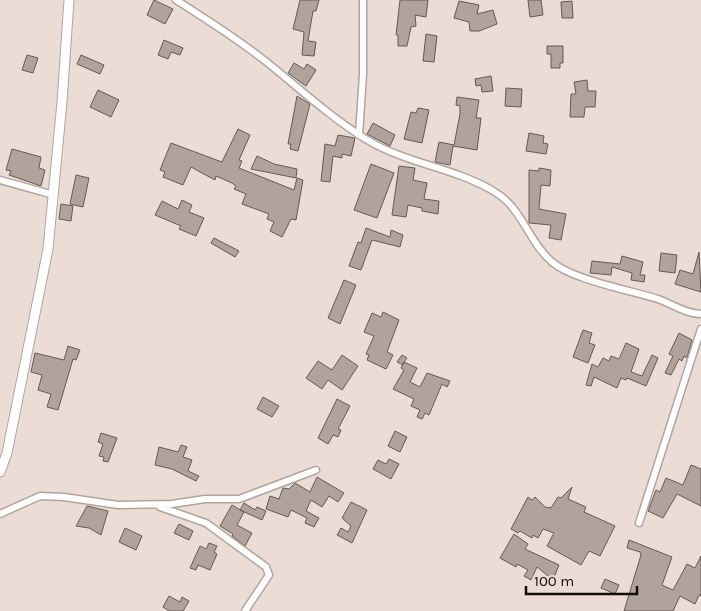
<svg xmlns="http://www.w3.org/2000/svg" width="701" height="611" font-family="Karla,sans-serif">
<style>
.building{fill:#b0a39c;stroke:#655953}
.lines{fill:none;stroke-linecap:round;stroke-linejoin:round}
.street-casing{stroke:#b2a59e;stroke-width:9}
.secondary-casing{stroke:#b2a59e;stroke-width:11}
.street{stroke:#fff;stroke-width:6}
.secondary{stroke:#fff;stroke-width:9}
</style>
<rect width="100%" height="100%" fill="#ebddd6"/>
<path class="building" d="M154 0 173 9 165 24 147 15Z
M300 0H319L316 11H313L308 41 316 42 314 56 302 55 304 32 293 29Z
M400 0H428L426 17 415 15 416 26 411 27 407 46H398V35H396Z
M528 0H541L543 15 530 17Z
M459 1 479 5 477 14 493 10 497 24 479 31H470L469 22 454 18Z
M572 1 573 18H562L561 2Z
M426 34 437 36 434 62 423 61Z
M164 40 183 48 180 55 171 52 168 59 158 55Z
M547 46H563V63H560V68H551V54H547Z
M27 55 38 58 33 73 22 70Z
M81 55 104 65 100 74 77 64Z
M294 63 304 69 307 64 316 70 306 86 288 73Z
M491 76 493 91 482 92 481 85 476 86 475 79Z
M587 80 588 91H596L595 107H585L584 117H570L571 94H576L574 82Z
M506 88 522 89 521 107 505 106Z
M98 90 119 100 111 117 90 107Z
M297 96 310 104 298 151 290 149 291 144H288Z
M457 97 479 100 476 118H481L477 150 453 146 450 165 435 162 439 142 454 145 460 114V106L456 105Z
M418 108 429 110 422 143 404 139 411 112 416 113Z
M373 123 395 135 390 146 367 134Z
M238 129 250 135 239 160 242 161 239 168 294 190 297 178 303 180 296 220 291 219 282 237 270 231 274 222 267 219 269 214 242 204 246 194 234 189 236 186 232 183 216 176 215 180 191 167 183 185 163 177 165 172 160 170 171 143 222 162Z
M529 133 544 136 543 143 548 144 546 154 526 151Z
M338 135 355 138 351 156 342 154V158L333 156 330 182 321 181 325 144 335 146Z
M12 149 41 157 39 168 45 170 41 186 9 175 11 171 6 170Z
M257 156 274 164 297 169 296 178 251 169Z
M371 164 394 173 377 218 354 210Z
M399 166 415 168 413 180 427 183 424 199 439 201 438 214 422 211V208L408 205 406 217 392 215Z
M539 168 551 170 550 186 541 185 539 209 566 214 561 240 549 238 551 225 529 223V170L539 171Z
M76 175 89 178 83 207 70 204Z
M182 200 192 205 189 212 204 218 196 236 179 229 181 226 155 215 162 201 178 209Z
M61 204 73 206 71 221 59 219Z
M366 228 390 237 391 230 403 235 400 247 372 240 361 270 349 266 358 242 361 243Z
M214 238 239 251 235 257 211 243Z
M699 252 701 292 675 284 680 270 693 274Z
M661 253 677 255 675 273 659 271Z
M622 256 643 262 640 275H645L644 282 631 280 632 273 612 267 611 275 590 273 592 261 620 264Z
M344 280 356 285 340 324 328 318Z
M383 312 399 320 387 352 393 355 386 369 367 360 369 355 366 354 374 336 364 332 372 313 381 317Z
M583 330 592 333 589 343 595 345 588 363 573 357Z
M679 333 692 340 687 358 684 356 682 361 679 359 671 375 665 373 673 356 669 354Z
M626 343 639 349 631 372 642 376 652 355 658 358 646 386 627 378 626 380 621 378 617 388 594 377 591 386 586 385 592 364 598 367 603 358 609 361 611 356 619 359Z
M68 346 80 350 76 360 73 359 58 410 47 407 51 394 38 390 42 375 31 372 35 353 64 360Z
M342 355 358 366 342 390 328 380 322 389 306 378 318 361 332 370Z
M402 355 407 358 404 362 417 368 410 382 420 387 427 373 450 381 447 387 442 384 429 415 425 413 422 419 417 417 420 410 411 406 414 399 393 389 404 370 401 368 404 362 403 365 397 362Z
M263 397 279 406 272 417 257 409Z
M337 399 350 406 338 429 341 430 338 437 333 435 328 444 318 438Z
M395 431 407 437 400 452 388 446Z
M101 433 117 438 108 462 103 461 104 457 99 456 103 444 98 442Z
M181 445 187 447 183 457 192 460 188 471 199 476 196 481 172 469 155 465 159 447 178 452Z
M389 459 399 464 391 479 373 469 378 460 386 464Z
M691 465 701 469V506L677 494 663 518 648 511 656 490 660 492 666 478 683 485Z
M317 477 344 493 338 502 329 496 322 507 311 500 306 511 319 518 314 527 305 523 307 518 291 510 288 517 266 509 270 496 279 499 283 488 289 489 295 483 310 492Z
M572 487 568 499 586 507 584 512 615 526 600 556 589 551 581 565 547 546 554 533 543 529 538 538 533 535 532 538 520 531 518 533 511 529 528 497 532 500 535 497 545 507 551 508 558 497 561 498Z
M351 502 367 510 352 543 337 535 341 528 348 532 351 526 342 518Z
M244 503 255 510 257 507 266 511 262 520 240 510Z
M232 505 244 512 237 525 252 533 245 546 232 536 233 534 220 526Z
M87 506 108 511 101 535 89 528 76 526Z
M179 524 193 531 189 540 174 533Z
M125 528 142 536 136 550 119 542Z
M514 534 528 544 525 549 559 565 553 580 537 567 531 580 524 576 528 570 517 564 516 567 500 558Z
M629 540 672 557 662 585 673 590 687 564 695 568 701 556V596L699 595 695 604 680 596 673 611H624L641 555 640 552 627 548Z
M209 543 217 546 214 552 217 554 210 570 198 565 196 570 190 568 200 546 206 549Z
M605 579 619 585 615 594 601 588Z
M169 596 180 602 182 597 189 601 183 611H169L163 607Z"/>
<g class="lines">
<g class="street-casing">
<path id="street" d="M176 0C206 19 236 38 264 60 298 87 331 118 369 141 408 164 456 168 495 192 522 208 528 241 552 262 573 280 630 290 658 299 672 304 686 314 701 314
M359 135 363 74V0
M0 180 54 195
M160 507 206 523 266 567 269 575 245 611
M0 514 40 496 64 497 118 505 172 504 205 499H239L316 470
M639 523 701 329"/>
</g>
<g class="secondary-casing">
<path id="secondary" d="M0 472 7 453 48 249 62 102 69 0"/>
</g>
<use href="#street" class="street"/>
<use href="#secondary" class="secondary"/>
</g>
<path d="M526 586v8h111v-8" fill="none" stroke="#120d0b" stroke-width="2.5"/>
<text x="534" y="586" font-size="15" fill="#120d0b" stroke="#ebddd6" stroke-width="4" paint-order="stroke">100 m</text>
</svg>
